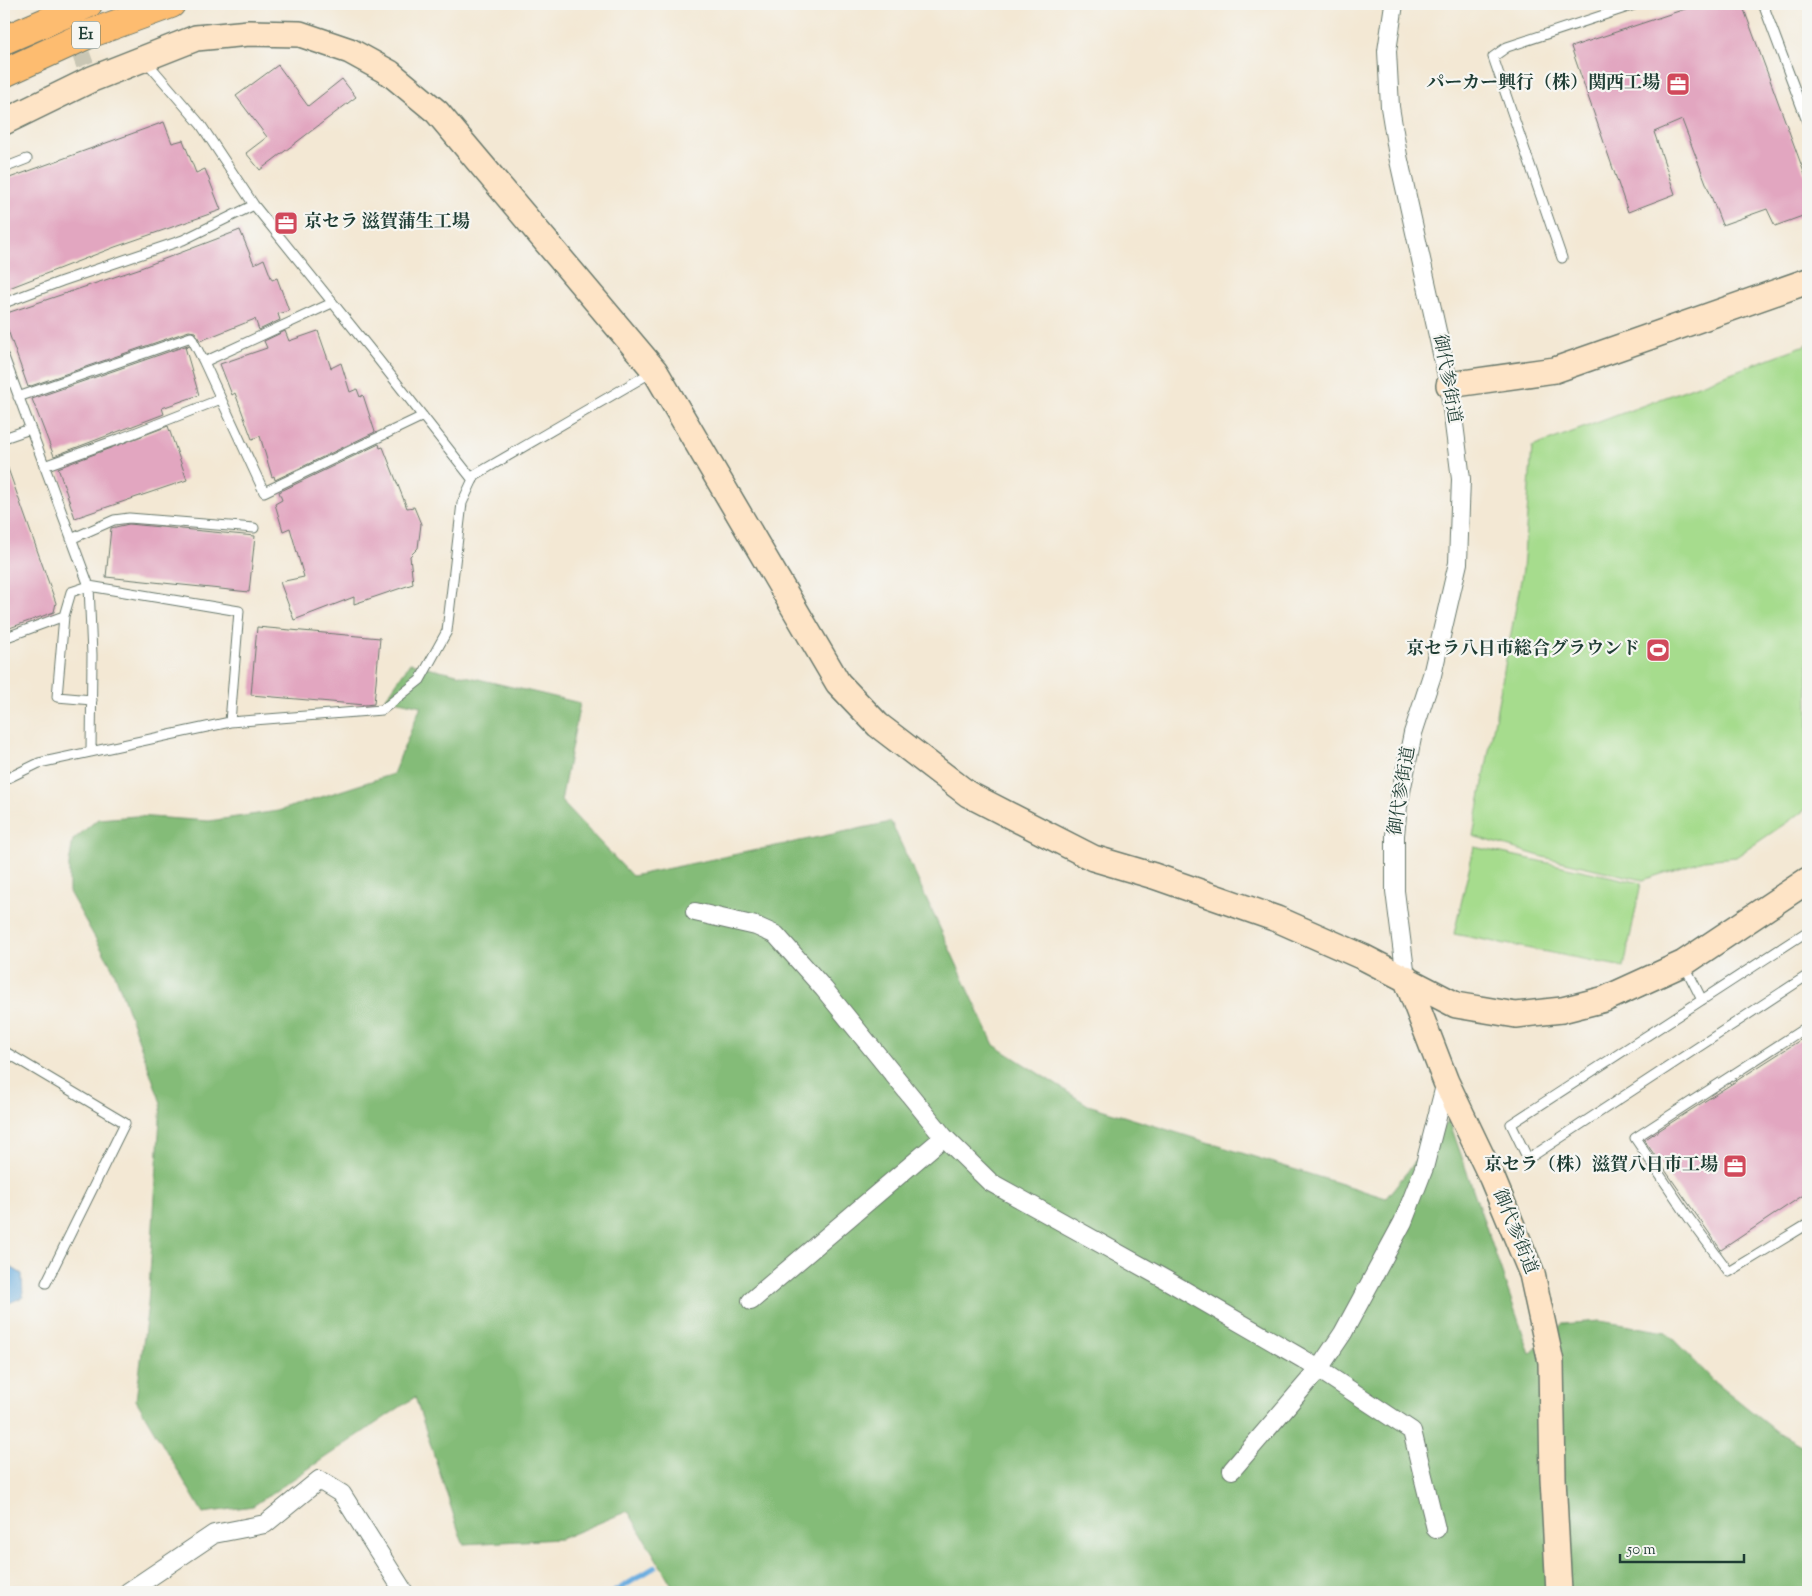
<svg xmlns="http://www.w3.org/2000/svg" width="1812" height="1596" font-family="'Sorts Mill Goudy','Noto Serif JP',serif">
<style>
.green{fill:#a6dc8d;stroke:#628c60}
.forest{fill:#84bc78;stroke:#527c56}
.water{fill:#6baddf;stroke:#45758a}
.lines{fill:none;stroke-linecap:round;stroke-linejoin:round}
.stream{stroke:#6baddf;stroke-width:5}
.building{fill:#e2a6c0}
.street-tunnel{stroke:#c9c6b4;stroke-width:18;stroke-dasharray:18 9;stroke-linecap:butt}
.lane-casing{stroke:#69796c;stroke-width:11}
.street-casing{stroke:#69796c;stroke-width:20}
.secondary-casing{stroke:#69796c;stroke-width:28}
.highway-casing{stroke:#69796c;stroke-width:30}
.lane{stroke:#fff;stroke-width:9}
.street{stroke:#fff;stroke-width:18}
.secondary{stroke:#fee4c6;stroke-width:25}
.highway{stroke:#fdbc70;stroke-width:28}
.labels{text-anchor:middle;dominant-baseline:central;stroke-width:4.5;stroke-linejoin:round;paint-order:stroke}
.shield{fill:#f6f6f2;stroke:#60746d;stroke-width:1}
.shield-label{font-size:16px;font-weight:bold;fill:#1f3d34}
.poi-label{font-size:18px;font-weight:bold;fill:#1f3d34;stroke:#f6f6f2;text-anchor:end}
.street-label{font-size:18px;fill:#1f3d34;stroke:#f6f6f2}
</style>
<rect width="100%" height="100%" fill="#f6f6f2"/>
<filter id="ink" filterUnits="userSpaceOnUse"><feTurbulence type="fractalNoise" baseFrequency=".02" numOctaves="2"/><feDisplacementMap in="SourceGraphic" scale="10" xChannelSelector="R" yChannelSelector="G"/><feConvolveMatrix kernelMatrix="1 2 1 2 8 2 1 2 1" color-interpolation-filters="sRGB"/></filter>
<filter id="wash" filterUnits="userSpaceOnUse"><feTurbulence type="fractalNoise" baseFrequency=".0096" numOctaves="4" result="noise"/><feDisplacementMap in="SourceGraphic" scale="20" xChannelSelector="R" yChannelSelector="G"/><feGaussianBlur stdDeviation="1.12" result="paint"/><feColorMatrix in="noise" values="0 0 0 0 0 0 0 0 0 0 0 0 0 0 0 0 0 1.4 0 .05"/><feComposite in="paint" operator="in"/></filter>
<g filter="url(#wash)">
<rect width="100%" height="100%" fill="#f3e8d4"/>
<path class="green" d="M1808 344V808L1736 857 1704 860 1643 880 1543 857 1473 836 1523 569 1532 447Z
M1474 847 1641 883 1624 967 1454 934Z"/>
<path class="forest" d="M410 663 580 703 561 801 632 876 891 822 994 1045 1088 1105 1386 1198 1449 1120 1530 1354 1562 1324 1600 1321 1666 1332 1714 1381 1776 1431 1808 1449V1592H676L628 1511 560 1539 463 1544 415 1397 253 1506 203 1513 136 1400 148 1304 161 1103 114 971 69 892V864L73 840 98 819 136 816 209 821 278 811 393 774 421 706 386 698Z"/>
<path class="water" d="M4 1263 22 1274 23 1297 9 1303 4 1302Z"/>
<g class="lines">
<path class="stream" d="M614 1592 655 1567"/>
</g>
<g id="blocks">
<path class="building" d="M1700 4H1742L1808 183V214L1775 226 1767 209 1722 225 1682 120 1654 132 1675 194 1628 212 1571 47Z
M278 65 308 106 342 79 356 97 260 170 246 153 267 137 236 96Z
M164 122 172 143 183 140 196 173 205 169 221 210 115 247 4 290V180Z
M240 230 254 264 264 259 272 280 277 278 289 311 278 314 280 320 259 330 255 319 200 341 195 332 189 331 28 387 4 319V314L138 269Z
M285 331 289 341 318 331 331 368 341 363 350 392 357 389 360 397 363 395 375 432 275 480 274 476 272 477 260 436 252 439 235 393 232 395 220 364 267 348 264 341Z
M188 345 189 346 185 347 199 395 162 408 164 414 54 456 32 399Z
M168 426 187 480 75 518 58 468Z
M379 444 380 448 383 447 407 508 414 507 421 524 418 548 410 556 413 584 354 604V597L294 620 280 582 304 577 290 528 283 531 275 504 282 500 279 492Z
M4 463H6L56 603 54 612 4 630Z
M129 524 255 536 249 592 106 577 111 528Z
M257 627 380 638 374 704 365 705 251 695Z
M1808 1035V1192L1721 1250 1644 1140Z"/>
</g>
</g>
<g filter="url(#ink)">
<use href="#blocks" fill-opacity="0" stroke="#69796c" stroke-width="1"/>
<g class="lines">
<path class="street-tunnel" d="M62 4 85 65"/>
<g class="lane-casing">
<path id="lane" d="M1763 4 1808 124
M146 61 201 125 254 205 378 359 473 480
M4 168 27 159
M1562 258 1493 57 1507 47 1637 4
M4 303 62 281 183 240 254 205
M332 303 204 362 264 492 423 416
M4 357 89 586 92 655 91 752
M18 397 191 337 204 362
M4 438 30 429
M44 466 119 439 221 399
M71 539 114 520 129 518 254 528
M64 616 57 697 92 700
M4 638 64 616 71 592 89 586 239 611 230 722
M4 780 39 763 230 722 382 710 420 680 447 631 462 503 475 475 652 372
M1808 931 1511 1124 1528 1159 1808 975
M1684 964 1702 1000
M1808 1026 1635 1138 1689 1218 1729 1272 1808 1224
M4 1051 125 1123 46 1283"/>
</g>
<g class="street-casing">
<path id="street" d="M1394 4 1387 51 1390 107 1398 156 1449 385 1461 479 1458 563 1432 675 1413 733 1398 806 1395 835V891L1406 978
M695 912 756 926 776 935 824 989 944 1137 990 1182 1168 1281 1303 1359 1412 1431 1436 1529
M751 1301 944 1137
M1232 1470 1318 1370 1343 1333 1403 1222 1424 1168 1446 1082
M128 1592 214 1534 265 1524 319 1480 342 1494 404 1592"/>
</g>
<g class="secondary-casing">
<path id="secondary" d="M4 122 92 79 196 38 249 33 300 34 350 51 390 73 437 112 655 371 838 683 878 725 968 794 1093 858 1154 876 1277 919 1363 957 1456 1005 1516 1015 1562 1010 1605 999 1684 963 1808 880
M1449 385 1555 370 1808 281
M1406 978 1446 1082 1492 1178 1532 1274 1551 1362 1553 1478 1559 1592"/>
</g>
<g class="highway-casing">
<path id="highway" d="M4 40 88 4
M4 73 89 34 171 4"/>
</g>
<use href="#lane" class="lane"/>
<use href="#street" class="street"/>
<use href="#secondary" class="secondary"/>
<use href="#highway" class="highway"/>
</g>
</g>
<defs>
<g id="office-square" transform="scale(1.25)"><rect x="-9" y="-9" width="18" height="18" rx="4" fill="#d1495b" stroke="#f6f6f2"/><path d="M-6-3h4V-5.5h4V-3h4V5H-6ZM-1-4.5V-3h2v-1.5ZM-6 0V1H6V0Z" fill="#fff"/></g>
<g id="stadium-square" transform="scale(1.25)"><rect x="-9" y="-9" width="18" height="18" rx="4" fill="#d1495b" stroke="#f6f6f2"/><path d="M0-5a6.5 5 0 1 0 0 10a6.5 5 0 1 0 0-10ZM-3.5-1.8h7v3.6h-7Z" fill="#fff"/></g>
</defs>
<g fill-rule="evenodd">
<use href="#office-square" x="1678" y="84"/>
<use href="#office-square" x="286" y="223"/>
<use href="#stadium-square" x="1658" y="650"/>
<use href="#office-square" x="1735" y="1166"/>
</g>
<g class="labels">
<rect class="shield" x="72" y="21.5" width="28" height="27" rx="4"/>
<g class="shield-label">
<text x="86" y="35">E1</text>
</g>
<g class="poi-label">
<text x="1660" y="84">パーカー興行（株）関西工場</text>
<text x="304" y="223" text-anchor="start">京セラ 滋賀蒲生工場</text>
<text x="1640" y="650">京セラ八日市総合グラウンド</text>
<text x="1718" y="1166">京セラ（株）滋賀八日市工場</text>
</g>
<g class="street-label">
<text transform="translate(1446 379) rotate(80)">御代参街道</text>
<text transform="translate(1403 791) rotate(-81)">御代参街道</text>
<text transform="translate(1514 1232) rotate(68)">御代参街道</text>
</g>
</g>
<rect width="1812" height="1596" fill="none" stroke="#f6f6f2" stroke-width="20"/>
<path d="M1620 1554v8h124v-8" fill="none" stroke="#1f3d34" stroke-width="2.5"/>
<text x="1627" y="1554" font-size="15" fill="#1f3d34" stroke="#f6f6f2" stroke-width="4" paint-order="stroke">50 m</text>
</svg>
